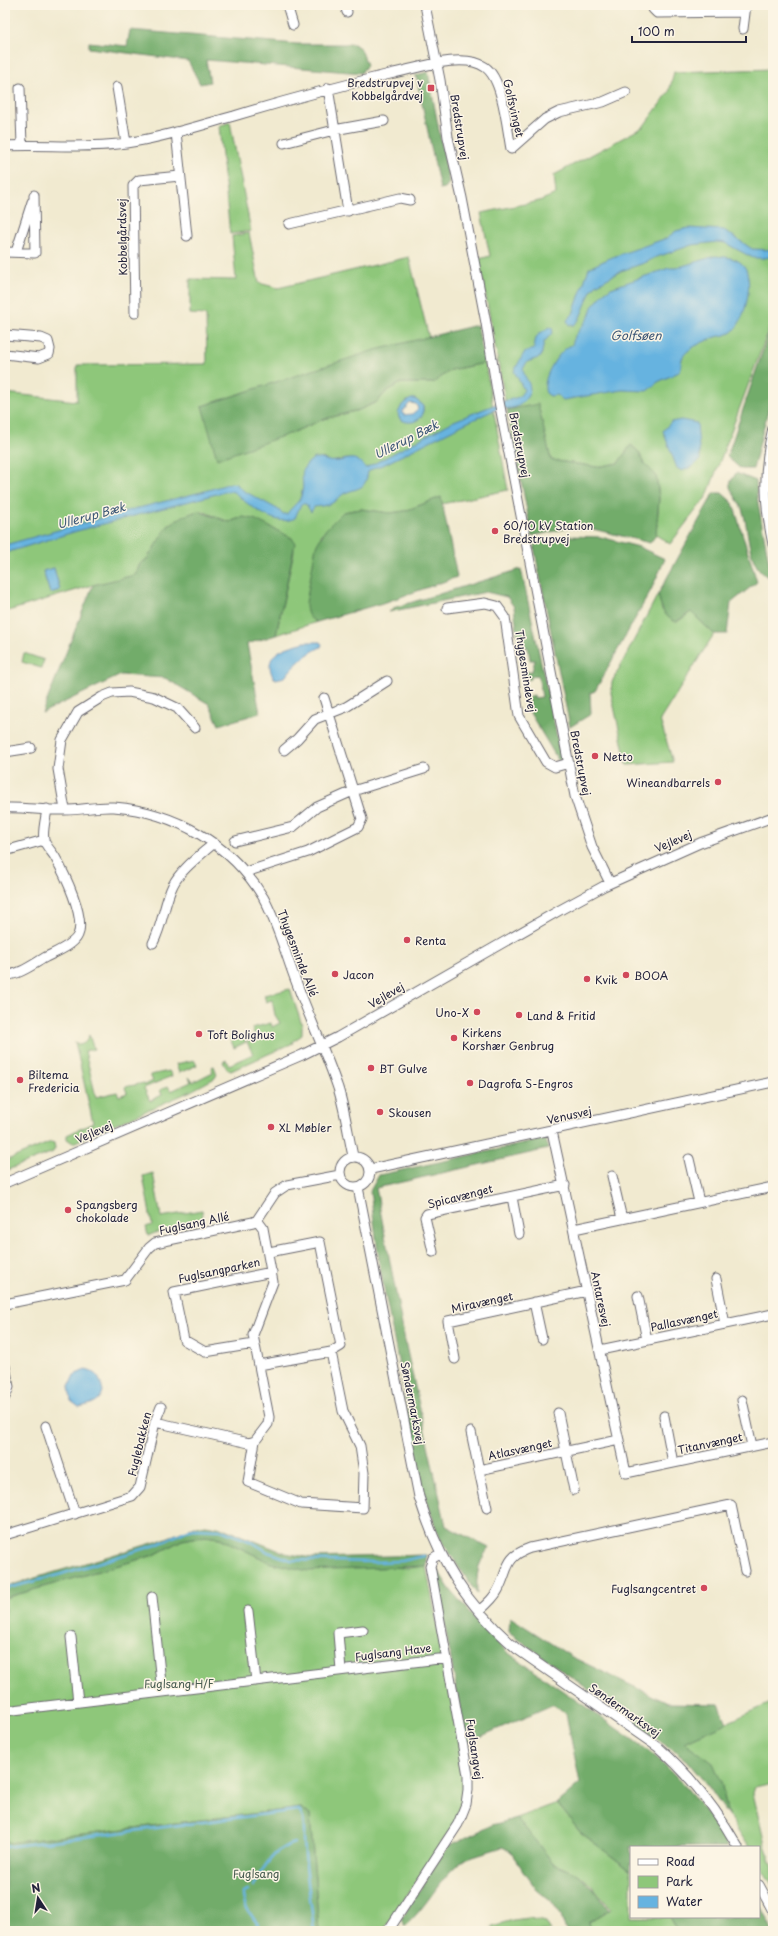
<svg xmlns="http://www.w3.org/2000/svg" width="778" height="1936" font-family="'Playpen Sans',sans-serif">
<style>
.green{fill:#8ec77a;stroke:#58745a;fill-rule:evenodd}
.forest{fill:#72ac6a;stroke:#4a6752}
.water{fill:#66b3e0;stroke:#446a8e;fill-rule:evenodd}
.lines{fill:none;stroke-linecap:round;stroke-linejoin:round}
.stream{stroke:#66b3e0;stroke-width:2.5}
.minor-casing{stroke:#6a686f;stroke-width:11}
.minor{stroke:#fff;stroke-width:9}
.poi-dot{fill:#d1495b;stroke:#fcf5e5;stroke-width:1.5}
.labels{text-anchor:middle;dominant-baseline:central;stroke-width:3;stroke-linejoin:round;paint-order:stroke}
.poi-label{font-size:11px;fill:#22223b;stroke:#fcf5e5;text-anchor:start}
.street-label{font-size:11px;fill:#22223b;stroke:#fcf5e5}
.park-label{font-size:11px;fill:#485c51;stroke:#fcf5e5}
.water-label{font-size:12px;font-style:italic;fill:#3a5575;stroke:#fcf5e5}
</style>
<rect width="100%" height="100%" fill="#fcf5e5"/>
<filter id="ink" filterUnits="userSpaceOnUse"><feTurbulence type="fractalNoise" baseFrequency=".025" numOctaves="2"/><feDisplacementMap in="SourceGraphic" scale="8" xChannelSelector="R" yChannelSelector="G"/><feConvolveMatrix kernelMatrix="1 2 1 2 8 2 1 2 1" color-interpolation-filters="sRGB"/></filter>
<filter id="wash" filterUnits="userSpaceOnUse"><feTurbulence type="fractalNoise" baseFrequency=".012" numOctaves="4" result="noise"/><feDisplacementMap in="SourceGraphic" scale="16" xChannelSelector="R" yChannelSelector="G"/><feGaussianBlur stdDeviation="0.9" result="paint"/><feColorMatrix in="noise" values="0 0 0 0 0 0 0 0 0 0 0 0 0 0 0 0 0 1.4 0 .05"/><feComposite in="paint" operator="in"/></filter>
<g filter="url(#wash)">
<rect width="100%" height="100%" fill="#f1ead0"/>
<path class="green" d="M773 69V318L707 496 670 544 656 535 659 498 656 475 643 462 639 452 631 445 618 463 597 467 551 460 538 405 507 410 479 259 490 256 481 213 539 201 556 194 554 175 643 127 669 92 674 72Z
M230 122 251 231 230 234 219 126Z
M249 233 259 283 278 288 409 257 429 338C352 356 277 382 202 406L205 413 289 434 324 419 359 410 377 402 386 392 401 383H433L451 370 485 363 508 490 442 504 441 497 405 511 390 513 361 509 343 512 321 535 315 621 317 622 276 635 294 551 292 538 243 517 229 522 202 511 173 522 167 527 147 559 140 564 135 575 93 585 5 612V393L77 401V365L207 364 206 315 190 314V279L236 280 232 236ZM415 399 423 405V414L399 418 407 401ZM322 458 330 462 347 459 364 468 358 485 342 491 326 502 299 503 303 488ZM54 568 60 590 50 593 43 571Z
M658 594 662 610 677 622 691 612 714 634 660 720 673 762 627 765 611 693 612 682Z
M24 653 44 660 41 668 22 662Z
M290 989 302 1025V1035L292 1042 293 1043 231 1071 227 1069 223 1062 226 1060 229 1065 253 1054 247 1042 256 1038 252 1028 271 1023 272 1027 280 1023 275 1015 272 1000 266 1002 264 995Z
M89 1035 94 1049 85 1051 96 1097 117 1092 119 1096 127 1093 125 1087 144 1083 145 1085 153 1081 150 1075 169 1071 172 1076 144 1088 150 1101 162 1095 160 1090 168 1086 171 1091 191 1082 189 1077 193 1082 213 1072 211 1067 214 1066 217 1074 215 1078 189 1092 73 1143 67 1139V1135L93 1123 75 1042 80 1045C86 1043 87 1040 89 1035Z
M243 1035 246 1042 234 1048 230 1038Z
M194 1060 197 1065 179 1073 176 1064Z
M51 1142 54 1143 55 1148 53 1152 5 1171V1161Z
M153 1173 161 1217 202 1210 204 1223 155 1233 148 1236 146 1227 152 1225 143 1176Z
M205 1536 220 1538 271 1563 409 1568 426 1566 462 1754 465 1790 457 1820 383 1931H319L310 1815 301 1808 8 1843 5 1839V1598L154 1555 182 1540Z
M773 1702V1783L755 1787 753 1793 765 1845 773 1866V1886L759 1864V1847H749L728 1815 721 1781 684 1742Z
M557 1803 580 1832 631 1871V1917H670L678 1931H591L589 1922 611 1909 591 1884 577 1874 554 1864 517 1818Z
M529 1918 546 1922 551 1931H493L492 1926 513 1920Z"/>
<path class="forest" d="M130 30 297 44H354L361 49 367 65 361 73 206 60 210 82 200 84 188 61 89 48V42L127 46Z
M428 72 449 183 445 188 440 189 416 75Z
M773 320V392L753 469H741L727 457Z
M477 325 485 363 451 370 433 383H401L386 392 377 402 359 410 324 419 289 434 217 459 202 406 375 350Z
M538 404 551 460 597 467 618 463 631 445 639 452 643 462 656 475 659 498 656 535 650 543 593 529 569 528 532 536 507 410Z
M736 473 756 481 757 497 771 574 768 577C746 564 750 533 743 512 741 504 731 491 730 487 729 482 734 477 736 473Z
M714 493H722L733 503 757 582 731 603 727 634H714L691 612 676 622C663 617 661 606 658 594Z
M441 497 457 577 386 602 317 622C308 619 306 612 306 603L316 546 326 529 343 512 361 509 390 513 405 511Z
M198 511 229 522 243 517 254 519 292 538 295 543 276 635 247 644 260 713 219 725 209 704 165 678 121 675 42 713 93 585 135 575 140 564 147 559 167 527 183 516Z
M568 536 601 537 639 547 665 559 651 590 595 691 590 693 591 714 570 727 534 547 535 543Z
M521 569 562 760H558L530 713 528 697 534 695V698L542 697 538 675 531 676V679L523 680 522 673 532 671 535 660H530L528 647 519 648 514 607 507 597 486 592 389 612 393 608Z
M546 1139 548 1149 376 1188 406 1346 446 1526 489 1548C478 1562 476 1575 477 1594L439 1537 423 1489 380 1268 370 1191 379 1175Z
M206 1525 222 1528 285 1553 312 1558 426 1555V1566L308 1571 271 1563 220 1538 205 1536 182 1540 154 1555 5 1598V1587L156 1542 194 1527Z
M434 1564 449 1588 474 1618 507 1652 649 1751C683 1779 706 1810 728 1847H631V1871L580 1832 557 1803 580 1783 566 1714 554 1704 466 1743Z
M510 1617 572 1657 668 1703 719 1704 727 1723 684 1742 713 1763 721 1781 728 1815 708 1786 686 1760 509 1632Z
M301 1808 310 1815 319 1931H5V1839L8 1843Z
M517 1818 554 1864 577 1874 595 1890 609 1910 589 1922 591 1931H566L561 1915 552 1902 537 1890 509 1850 502 1847C492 1851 467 1856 459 1863 438 1881 426 1908 405 1926L401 1919 448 1846 492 1825Z
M759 1903 773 1931H678L670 1917H759Z"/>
<path class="water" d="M688 228 724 230 752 249 773 250V256L765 258H753L725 243 717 242 692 245 654 258 647 262 621 271 596 285 591 291 579 320 574 325H569L567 320 573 314 589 268 610 258 667 238 676 231Z
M715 256C724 257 734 257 741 263 756 274 746 317 735 329 730 335 723 335 716 337 707 340 690 347 684 355 680 360 682 367 679 372L658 382 647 391 622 390 563 400 557 395 550 396 546 393C540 380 559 349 572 345L575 336 589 317 592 307 604 293 611 288 669 268H676Z
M549 327 552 328 553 332 544 342 541 357 527 362 523 369C524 380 535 385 527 397 516 414 506 405 492 411 456 427 421 446 385 464L374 468 368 472C365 490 360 487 345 493 341 495 338 499 335 501 329 506 321 506 314 507L311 512 306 504H301L295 518C278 527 256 510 243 500 238 496 235 491 228 491L77 531 5 553V545L127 511 205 491 231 483 236 484 244 491 279 510 282 514H287C291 507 299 503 301 496 307 479 294 473 314 458 320 458 324 460 329 461 343 464 354 451 364 467L366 468 454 421 504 401 519 397 524 390 514 371 524 353 534 349C536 333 537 336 549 327Z
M411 399H415L423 405V414C418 423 407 425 399 418L398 413 402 405ZM410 403 416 404 418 409 412 414 404 415 402 412Z
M681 420 697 423 700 460 691 467 682 471 677 468 663 431 671 422Z
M54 568 60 590 50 593 43 571Z
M305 642H320L322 644 321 647C307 653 294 665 285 677L276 679 273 677C261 652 288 647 305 642Z
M85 1370C98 1372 100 1379 103 1391 101 1403 88 1405 79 1407L71 1401 69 1386 74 1375Z"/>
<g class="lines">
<path class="stream" d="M5 1589 58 1575 156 1545 186 1531 194 1529 221 1530 252 1542 268 1552 291 1560 374 1562 402 1561 424 1556
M5 1847 299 1810C305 1816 304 1830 304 1837 305 1869 311 1900 314 1931
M253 1886C262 1870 274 1848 294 1843
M248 1891 243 1893C242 1906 256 1921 263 1931"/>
</g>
</g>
<g filter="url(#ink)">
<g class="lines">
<g class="minor-casing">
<path id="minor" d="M287 5 293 25
M345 5 347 12
M425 5 440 80 448 137 462 198 486 323 497 391 575 796 592 847 610 883
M652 5 653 9 657 13 745 12
M743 29 746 5
M117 87 126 143
M20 88 22 145
M328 88 348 211
M176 132 187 236
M284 143 334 130 384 121
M5 146C45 144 86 149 126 143 162 138 198 126 234 116 287 100 340 86 394 73 418 68 464 52 485 67 503 79 507 128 511 149L545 119 559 112 603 102 626 92
M289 224 400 198 410 200
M5 252 35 253 34 195
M16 252 32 202
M135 313 133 186 139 180 180 176
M5 335 41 338 48 341 50 349 49 354 39 358 5 354
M773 428C763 469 764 503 773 544
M447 608 485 603 497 606 505 617 519 716 546 762 555 767 569 763
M284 750 297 739 315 719 346 707 387 681
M5 752 31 748
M5 808C25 807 45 811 65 810 82 810 97 806 114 807 175 812 231 844 263 897 278 924 286 956 297 984 310 1019 326 1053 338 1088 345 1110 348 1134 353 1156
M65 810 58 769 62 740 78 712 102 697 112 693 129 692 154 697 177 708 195 728
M235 841 293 827 317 807 353 791 424 769
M5 851 44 840
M246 872 308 852 358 827 362 819 324 698
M153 943C163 924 164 903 173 885 180 870 202 854 214 843
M5 975C18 976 35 963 46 957 56 952 74 945 78 935 86 917 64 873 55 857 52 852 45 845 44 840 42 831 46 818 47 809
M552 1131 626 1473 773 1442
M340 1172a15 15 0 1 1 30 0a15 15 0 1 1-30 0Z
M689 1159 699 1202
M371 1169 773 1082
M612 1176 622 1219
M5 1183 302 1055 338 1037 560 910 604 886 700 843 773 817
M358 1187 419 1497C439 1561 466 1605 517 1649L658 1747C691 1776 716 1808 738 1847
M512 1197 519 1234
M574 1229 773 1187
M433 1252 425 1217 427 1214 565 1185
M716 1279 725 1324
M638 1296 647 1340
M534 1302 542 1339
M5 1304 125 1280 149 1248 155 1243 253 1222 257 1220 275 1193 287 1185 340 1175
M254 1344 205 1352 184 1340 174 1292 272 1272
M600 1350 773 1314
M455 1359 448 1321 587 1291
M259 1365 331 1352 341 1346 320 1242 269 1252
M5 1366 9 1387 5 1397
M742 1400 752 1446
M558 1413 574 1490
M664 1416 673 1463
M155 1422 249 1443 255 1441 268 1424 269 1417 253 1335 273 1282 263 1228 257 1220
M46 1426 75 1514
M471 1432 487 1508
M255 1441 248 1482 301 1504 363 1508 364 1473 360 1446 343 1411 331 1352
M479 1470 619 1440
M5 1535 132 1496 140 1487 155 1422 161 1407
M152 1597 162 1692
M248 1611 256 1681
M479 1611C486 1605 494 1598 498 1590 509 1569 504 1557 530 1548L731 1505 745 1571
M71 1637 78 1702
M341 1670 338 1633 363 1630
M5 1711 447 1658
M759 1885 773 1911
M388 1931 458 1824 466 1804 468 1790V1775L430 1566 433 1558 440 1554"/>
</g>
<use href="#minor" class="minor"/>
</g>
</g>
<g class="poi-dot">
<rect x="427" y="84" width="8" height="8" rx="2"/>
<circle cx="495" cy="531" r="4"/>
<circle cx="595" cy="756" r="4"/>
<circle cx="718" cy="782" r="4"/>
<circle cx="407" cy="940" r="4"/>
<circle cx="335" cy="974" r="4"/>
<circle cx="626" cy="975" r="4"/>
<circle cx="587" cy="979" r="4"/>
<circle cx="477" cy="1012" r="4"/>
<circle cx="519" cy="1015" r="4"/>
<circle cx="199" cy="1034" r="4"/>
<circle cx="454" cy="1038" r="4"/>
<circle cx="371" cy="1068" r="4"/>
<circle cx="20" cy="1080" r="4"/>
<circle cx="470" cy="1083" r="4"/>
<circle cx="380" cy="1112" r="4"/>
<circle cx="271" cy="1127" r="4"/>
<circle cx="68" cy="1210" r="4"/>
<circle cx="704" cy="1588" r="4"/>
</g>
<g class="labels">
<g class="poi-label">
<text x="423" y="82" text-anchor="end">Bredstrupvej v<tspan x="423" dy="13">Kobbelgårdvej</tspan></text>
<text x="503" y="525">60/10 kV Station<tspan x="503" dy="13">Bredstrupvej</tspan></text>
<text x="603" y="756">Netto</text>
<text x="710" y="782" text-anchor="end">Wineandbarrels</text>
<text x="415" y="940">Renta</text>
<text x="343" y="974">Jacon</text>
<text x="634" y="975">BOOA</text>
<text x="595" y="979">Kvik</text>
<text x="469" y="1012" text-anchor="end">Uno-X</text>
<text x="527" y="1015">Land &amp; Fritid</text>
<text x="462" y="1032">Kirkens<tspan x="462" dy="13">Korshær Genbrug</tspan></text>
<text x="207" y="1034">Toft Bolighus</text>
<text x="379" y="1068">BT Gulve</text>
<text x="28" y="1074">Biltema<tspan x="28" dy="13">Fredericia</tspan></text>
<text x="478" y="1083">Dagrofa S-Engros</text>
<text x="388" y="1112">Skousen</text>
<text x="279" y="1127">XL Møbler</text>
<text x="76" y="1204">Spangsberg<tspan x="76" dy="13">chokolade</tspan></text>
<text x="696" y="1588" text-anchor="end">Fuglsangcentret</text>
</g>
<g class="street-label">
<text transform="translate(514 108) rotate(77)">Golfsvinget</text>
<text transform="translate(460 127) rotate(81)">Bredstrupvej</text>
<text transform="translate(122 237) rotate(-91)">Kobbelgårdsvej</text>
<text transform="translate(520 445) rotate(79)">Bredstrupvej</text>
<text transform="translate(526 671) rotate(81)">Thygesmindevej</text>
<text transform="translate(581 763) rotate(79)">Bredstrupvej</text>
<text transform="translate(673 841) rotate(-23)">Vejlevej</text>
<text transform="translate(298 953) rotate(69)">Thygesminde Allé</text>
<text transform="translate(386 995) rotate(-30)">Vejlevej</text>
<text transform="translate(569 1115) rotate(-12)">Venusvej</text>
<text transform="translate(94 1132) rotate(-23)">Vejlevej</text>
<text transform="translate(460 1196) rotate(-14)">Spicavænget</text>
<text transform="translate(194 1223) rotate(-12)">Fuglsang Allé</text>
<text transform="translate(219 1270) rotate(-12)">Fuglsangparken</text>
<text transform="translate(601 1299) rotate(78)">Antaresvej</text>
<text transform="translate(482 1302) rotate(-12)">Miravænget</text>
<text transform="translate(684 1320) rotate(-12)">Pallasvænget</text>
<text transform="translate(413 1403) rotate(79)">Søndermarksvej</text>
<text transform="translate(710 1443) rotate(-12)">Titanvænget</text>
<text transform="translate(139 1444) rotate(-76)">Fuglebakken</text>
<text transform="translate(520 1449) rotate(-12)">Atlasvænget</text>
<text transform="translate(393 1652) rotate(-7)">Fuglsang Have</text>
<text transform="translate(625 1710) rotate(35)">Søndermarksvej</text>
<text transform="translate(475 1749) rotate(82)">Fuglsangvej</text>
</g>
<g class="park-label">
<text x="179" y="1683">Fuglsang H/F</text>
<text x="256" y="1873">Fuglsang</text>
</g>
<g class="water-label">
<text x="636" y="335">Golfsøen</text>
<text transform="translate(406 439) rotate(-27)">Ullerup Bæk</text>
<text transform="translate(91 515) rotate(-15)">Ullerup Bæk</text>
</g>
</g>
<rect width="778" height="1936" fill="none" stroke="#fcf5e5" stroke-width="20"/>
<rect x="630" y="1846" width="130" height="72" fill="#fcf5e5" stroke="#a5a1a1"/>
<rect x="638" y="1859" width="20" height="6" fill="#ffffff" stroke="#a5a1a1"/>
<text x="666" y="1866" font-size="12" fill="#22223b">Road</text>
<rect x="638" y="1876" width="20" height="12" fill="#8ec77a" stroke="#a5a1a1"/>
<text x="666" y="1886" font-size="12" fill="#22223b">Park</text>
<rect x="638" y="1896" width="20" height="12" fill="#66b3e0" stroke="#a5a1a1"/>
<text x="666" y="1906" font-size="12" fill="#22223b">Water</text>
<g transform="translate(38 1898) rotate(348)" stroke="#fcf5e5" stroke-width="3" paint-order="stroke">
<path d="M0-3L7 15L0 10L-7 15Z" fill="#22223b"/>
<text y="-6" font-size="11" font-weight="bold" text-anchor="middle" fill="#22223b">N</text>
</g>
<path d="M632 36v6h114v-6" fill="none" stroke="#22223b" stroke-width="2"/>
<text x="638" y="36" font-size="12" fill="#22223b" stroke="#fcf5e5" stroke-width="3" paint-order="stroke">100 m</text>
</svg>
